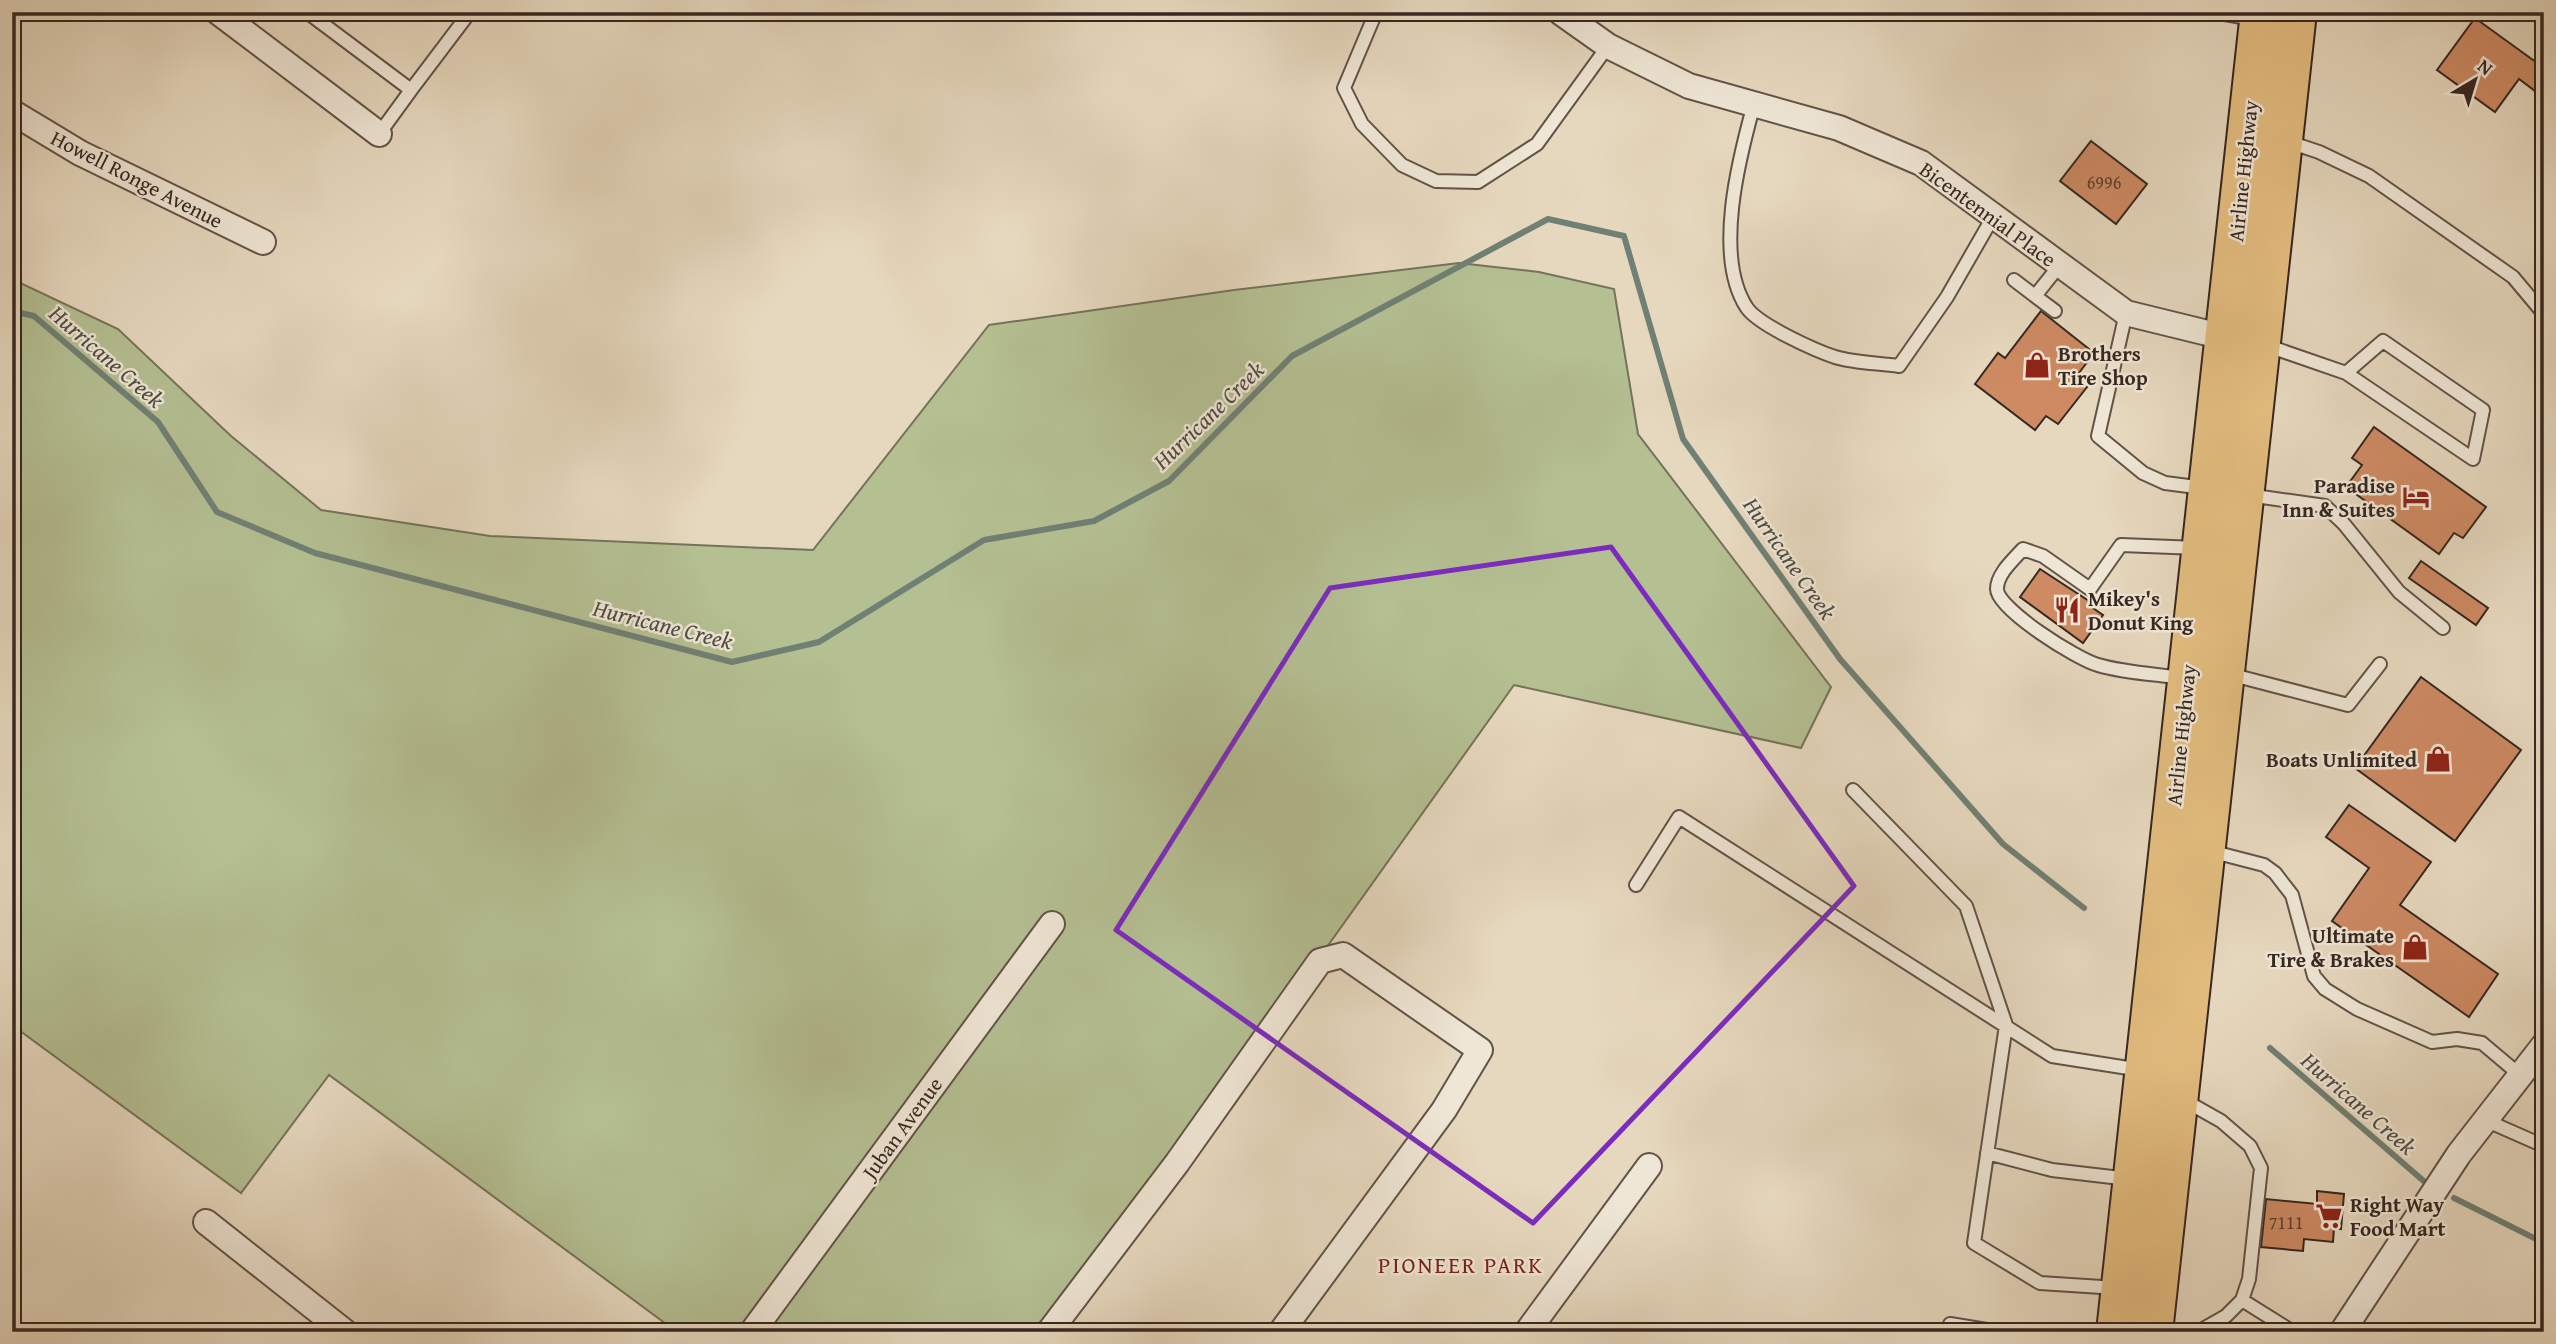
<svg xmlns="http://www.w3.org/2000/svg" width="2556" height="1344" font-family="'Gentium Book Plus',serif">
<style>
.green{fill:#b4bf92;stroke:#75735a;stroke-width:2}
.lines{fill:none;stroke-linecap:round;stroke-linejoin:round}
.stream{stroke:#708074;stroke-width:6}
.building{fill:#cd8a63;stroke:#362721;stroke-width:2}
.service-casing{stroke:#625348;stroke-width:16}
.minor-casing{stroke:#625348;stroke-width:28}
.trunk-casing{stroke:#362721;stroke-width:42}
.service{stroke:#efe6d5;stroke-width:12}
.minor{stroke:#efe6d5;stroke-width:24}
.trunk{stroke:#e3bc7f;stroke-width:38}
.marked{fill:none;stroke:#7b2cbf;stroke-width:5;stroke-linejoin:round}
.labels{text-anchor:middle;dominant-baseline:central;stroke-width:5;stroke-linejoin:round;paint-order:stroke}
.number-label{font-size:18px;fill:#5c4032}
.street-label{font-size:21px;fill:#362721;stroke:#efe6d5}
.poi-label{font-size:21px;font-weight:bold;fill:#362721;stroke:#efe6d5;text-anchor:start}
.water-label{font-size:23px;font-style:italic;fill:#4e4c44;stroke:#efe6d5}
.neighbourhood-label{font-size:23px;letter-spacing:2px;fill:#7a1f14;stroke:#efe6d5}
</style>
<rect width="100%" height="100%" fill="#e6d8be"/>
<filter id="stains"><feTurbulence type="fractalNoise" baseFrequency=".00286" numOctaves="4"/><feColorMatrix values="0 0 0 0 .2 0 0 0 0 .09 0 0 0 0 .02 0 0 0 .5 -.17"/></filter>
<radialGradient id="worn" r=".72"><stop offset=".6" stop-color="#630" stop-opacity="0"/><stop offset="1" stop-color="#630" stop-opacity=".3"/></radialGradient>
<path class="green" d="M1459 263 1539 272 1614 289 1638 434 1831 687 1801 748 1514 685 1052 1332H677L329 1075 241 1193 12 1025V279L118 329 231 436 321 510 490 536 813 550 989 325 1234 290Z"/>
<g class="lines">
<path class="stream" d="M12 311 34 316 158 422 217 512 315 553 732 662 819 642 984 540 1094 521 1169 481 1292 356 1548 219 1624 236 1683 439 1840 659 2003 844 2084 908
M2270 1048 2426 1183
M2454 1198 2544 1243"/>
</g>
<path class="building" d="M2475 18 2544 68V79L2535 91 2519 79 2495 112 2437 70Z
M2091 141 2147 184 2116 224 2060 181Z
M2041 311 2094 353 2079 373 2091 382 2058 424 2046 416 2035 430 1975 384 1998 353 2005 358Z
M2374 427 2486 507 2463 538 2454 533 2439 554 2346 487 2362 465 2352 458Z
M2421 561 2488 608 2476 625 2409 578Z
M2040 569 2092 603 2090 606 2103 615 2083 643 2020 597Z
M2421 677 2521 750 2455 841 2355 768Z
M2349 805 2431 862 2400 905 2498 974 2469 1017 2332 921 2369 868 2326 837Z
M2317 1191 2344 1194 2341 1229 2334 1228 2333 1242 2304 1239 2303 1251 2261 1247 2266 1199 2317 1204Z"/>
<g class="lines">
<g class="service-casing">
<path id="service" d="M307 12 411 90 470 12
M1376 12 1344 88 1362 124 1402 165 1436 181 1478 182 1537 144 1608 46
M2213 12 2254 19
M1754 104C1739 158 1713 257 1747 308 1759 325 1814 350 1835 357 1855 363 1878 363 1899 366L1947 297 1993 217
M379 134 411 90
M2286 141 2319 152 2369 176 2513 277 2544 314
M2014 280 2035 296
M2055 311 2035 296 2059 266
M2126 313 2098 436 2143 473 2165 483 2204 488
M2265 345 2346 373 2473 459 2483 410 2383 341 2346 373
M2248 495 2325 506 2344 524 2399 592 2443 628
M2229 674 2348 705 2380 664
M2183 678C2155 674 2125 673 2098 665 2078 660 1997 609 1997 589 1997 574 2013 560 2023 549L2043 556 2090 589 2121 545 2198 548
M1853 790 1966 906 2006 1025 1974 1243 2040 1283 2117 1288
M2210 851 2264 865 2275 873 2292 895 2314 976 2325 989 2357 1009 2432 1042 2457 1039 2482 1043 2520 1075
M1636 885 1679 817 2052 1056 2141 1070
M2182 1099 2221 1121 2250 1146 2261 1168 2249 1279 2242 1300 2226 1316 2198 1332
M2485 1120 2544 1146
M1987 1153 2052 1170 2129 1179
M2242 1300 2293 1332
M1949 1332 1950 1324 1999 1332"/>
</g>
<g class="minor-casing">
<path id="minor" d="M218 12 379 134
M1560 12 1608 46 1689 86 1839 128 1921 163 2126 313 2236 340
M12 112 80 153 263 242
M206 1222 345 1332
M752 1332 1052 924
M1049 1332 1177 1163 1320 961 1343 955 1480 1050 1444 1110 1281 1332
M1527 1332 1649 1166
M2342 1332 2459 1154 2544 1045"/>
</g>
<g class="trunk-casing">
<path id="trunk" d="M2116 1332 2260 12
M2153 1332 2297 12"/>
</g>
<use href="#service" class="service"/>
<use href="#minor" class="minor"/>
<use href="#trunk" class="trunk"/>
</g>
<path class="marked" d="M1611 547 1854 886 1533 1223 1116 930 1330 588Z"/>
<defs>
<g id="shop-bare" transform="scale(2.1)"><path d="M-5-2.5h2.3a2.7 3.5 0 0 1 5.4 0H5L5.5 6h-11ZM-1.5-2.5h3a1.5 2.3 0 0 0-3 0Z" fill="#8f2418" stroke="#efe6d5" stroke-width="2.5" paint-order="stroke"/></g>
<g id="hotel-bare" transform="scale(2.1)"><path d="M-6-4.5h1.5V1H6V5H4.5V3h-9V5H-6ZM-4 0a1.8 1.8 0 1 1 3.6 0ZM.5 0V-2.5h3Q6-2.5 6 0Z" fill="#8f2418" stroke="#efe6d5" stroke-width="2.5" paint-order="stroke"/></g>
<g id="restaurant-bare" transform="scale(2.1)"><path d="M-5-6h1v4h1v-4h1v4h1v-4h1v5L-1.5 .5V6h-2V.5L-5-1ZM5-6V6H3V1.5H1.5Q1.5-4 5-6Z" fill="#8f2418" stroke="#efe6d5" stroke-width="2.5" paint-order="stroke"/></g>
<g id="supermarket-bare" transform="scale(2.1)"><path d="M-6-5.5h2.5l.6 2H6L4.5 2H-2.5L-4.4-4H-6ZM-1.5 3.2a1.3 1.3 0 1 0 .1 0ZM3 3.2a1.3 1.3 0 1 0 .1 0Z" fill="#8f2418" stroke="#efe6d5" stroke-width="2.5" paint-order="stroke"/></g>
</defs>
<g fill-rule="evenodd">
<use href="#shop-bare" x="2037" y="365"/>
<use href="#hotel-bare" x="2416" y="497"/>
<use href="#restaurant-bare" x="2067" y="610"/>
<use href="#shop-bare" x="2438" y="759"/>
<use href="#shop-bare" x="2415" y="947"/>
<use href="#supermarket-bare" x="2329" y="1216"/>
</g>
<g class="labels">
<g class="number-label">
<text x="2104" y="182">6996</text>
<text x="2286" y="1222">7111</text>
</g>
<g class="street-label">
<text transform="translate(2243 171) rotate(-84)">Airline Highway</text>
<text transform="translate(137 179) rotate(27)">Howell Ronge Avenue</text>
<text transform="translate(1988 214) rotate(36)">Bicentennial Place</text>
<text transform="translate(2181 735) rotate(-84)">Airline Highway</text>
<text transform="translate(902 1128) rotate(-54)">Juban Avenue</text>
</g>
<g class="poi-label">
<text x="2058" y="353">Brothers<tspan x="2058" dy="24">Tire Shop</tspan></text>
<text x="2395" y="485" text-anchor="end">Paradise<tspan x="2395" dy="24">Inn &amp; Suites</tspan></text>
<text x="2088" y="598">Mikey's<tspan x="2088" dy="24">Donut King</tspan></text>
<text x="2417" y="759" text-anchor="end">Boats Unlimited</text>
<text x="2394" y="935" text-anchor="end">Ultimate<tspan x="2394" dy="24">Tire &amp; Brakes</tspan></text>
<text x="2350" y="1204">Right Way<tspan x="2350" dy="24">Food Mart</tspan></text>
</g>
<g class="water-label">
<text transform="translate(107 356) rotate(41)">Hurricane Creek</text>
<text transform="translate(1208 415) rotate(-44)">Hurricane Creek</text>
<text transform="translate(1790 558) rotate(55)">Hurricane Creek</text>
<text transform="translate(663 624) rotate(14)">Hurricane Creek</text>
<text transform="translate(2359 1103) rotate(41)">Hurricane Creek</text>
</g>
<g class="neighbourhood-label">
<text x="1461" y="1264">PIONEER PARK</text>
</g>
</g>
<rect width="2556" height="1344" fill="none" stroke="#e6d8be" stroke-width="42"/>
<rect x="14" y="14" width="2528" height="1316" fill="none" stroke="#362721" stroke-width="3.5"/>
<rect x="21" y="21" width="2514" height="1302" fill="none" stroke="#362721" stroke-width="2"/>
<g transform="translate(2475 80) rotate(38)" stroke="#efe6d5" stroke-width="5" paint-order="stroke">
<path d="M0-5L12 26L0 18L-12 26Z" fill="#362721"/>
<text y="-10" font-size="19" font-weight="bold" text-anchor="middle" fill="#362721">N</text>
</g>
<rect width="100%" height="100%" filter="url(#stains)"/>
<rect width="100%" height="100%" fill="url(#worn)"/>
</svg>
